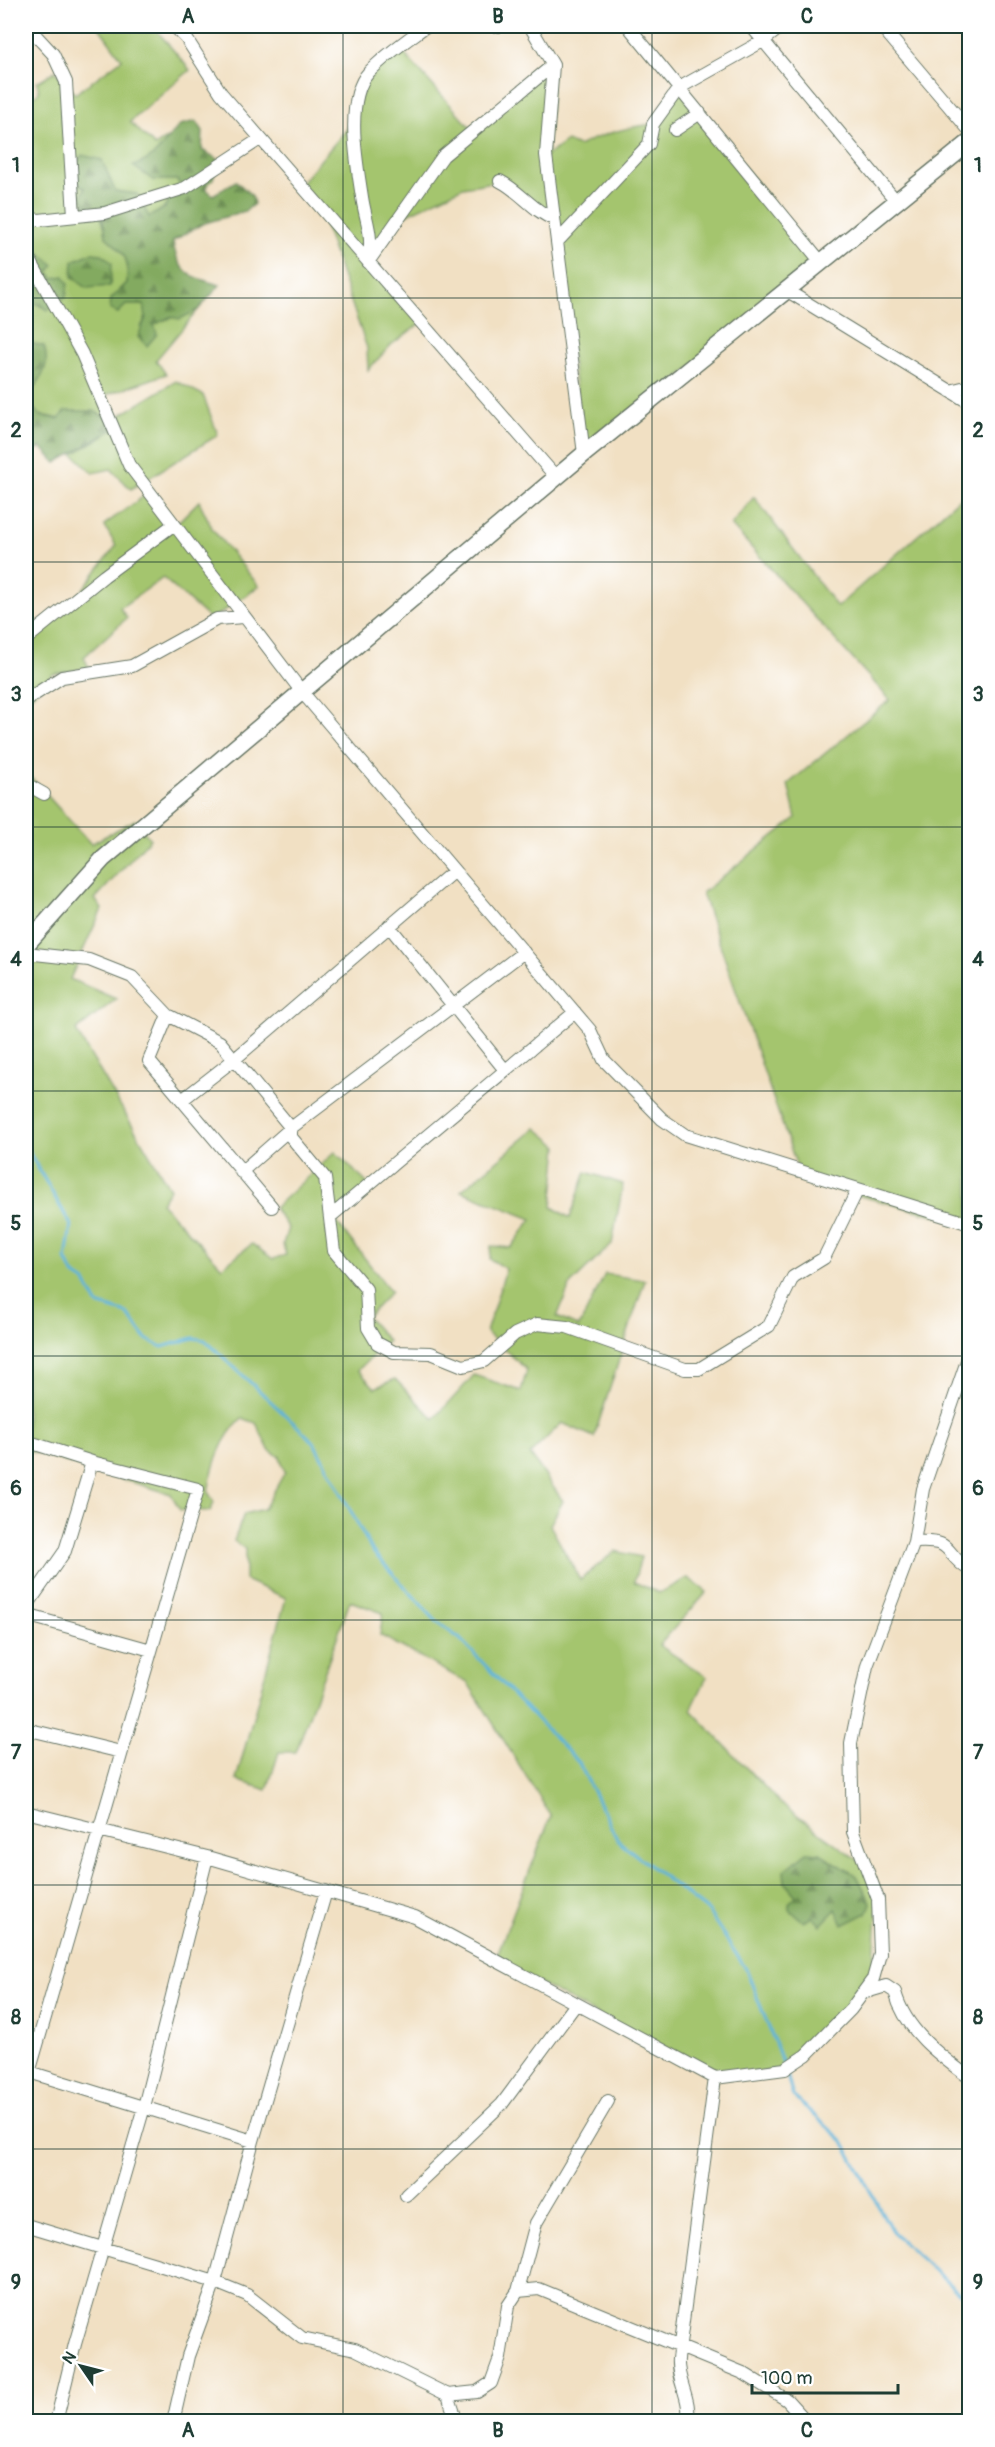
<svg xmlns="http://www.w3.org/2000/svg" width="995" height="2447" font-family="Pangolin,sans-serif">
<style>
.green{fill:#a4c56e;stroke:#628151;stroke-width:1.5}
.forest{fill:url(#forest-firs);stroke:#51744a;stroke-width:1.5}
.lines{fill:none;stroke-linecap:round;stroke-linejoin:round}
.stream{stroke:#5db4da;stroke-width:3}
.minor-casing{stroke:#687666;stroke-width:14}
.major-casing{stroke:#687666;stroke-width:19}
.minor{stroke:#fff;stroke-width:12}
.major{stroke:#fff;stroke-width:16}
.grid{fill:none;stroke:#1f3d34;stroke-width:1.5;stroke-opacity:0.55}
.neatline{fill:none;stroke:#1f3d34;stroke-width:2}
.grid-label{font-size:20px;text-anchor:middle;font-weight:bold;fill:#1f3d34}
</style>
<defs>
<pattern id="forest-firs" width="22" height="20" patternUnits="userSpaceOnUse" patternTransform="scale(1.5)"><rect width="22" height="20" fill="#83aa61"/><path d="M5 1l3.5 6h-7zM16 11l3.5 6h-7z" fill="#6b8c51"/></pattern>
</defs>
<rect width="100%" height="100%" fill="#fff"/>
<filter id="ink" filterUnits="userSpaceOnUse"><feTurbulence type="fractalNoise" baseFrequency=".0167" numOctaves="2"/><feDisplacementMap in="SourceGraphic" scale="12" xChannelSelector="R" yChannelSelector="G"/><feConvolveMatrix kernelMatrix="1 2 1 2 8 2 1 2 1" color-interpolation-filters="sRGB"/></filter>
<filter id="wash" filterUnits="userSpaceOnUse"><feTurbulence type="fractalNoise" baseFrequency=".008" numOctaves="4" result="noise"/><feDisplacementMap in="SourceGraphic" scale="24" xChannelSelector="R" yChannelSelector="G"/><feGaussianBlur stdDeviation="1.35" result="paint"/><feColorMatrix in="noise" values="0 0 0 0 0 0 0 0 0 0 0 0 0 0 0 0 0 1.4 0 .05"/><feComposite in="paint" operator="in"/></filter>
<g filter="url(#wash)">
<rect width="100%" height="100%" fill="#f1e0c3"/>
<path class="green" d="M98 26H153L190 70 130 122 155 146 169 137C159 152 152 160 134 166L153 180H177L185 193 149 218C136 194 109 191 85 188L105 224 106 237C125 253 129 257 127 283L120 289 125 305H145L146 317 141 327 198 310 156 360 166 374 106 395 114 419 176 381 203 395 218 435 131 489 111 469 93 473 73 454 104 436C86 429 42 408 26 418V102L39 92 37 82 55 71 75 94 122 59Z
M398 47 473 130 553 65 547 155 567 141 578 146C602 134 626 127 653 124L679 88 821 262 584 454 554 219 500 181 463 187 397 219 368 262 421 323 391 345 368 370 367 348 317 203 300 184 352 123 367 74Z
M969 490V1224L802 1181 702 893 796 818 788 784 890 700 731 525 754 497 837 607Z
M151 491 173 527 199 501 213 530 259 586 211 620 163 578 120 608 127 618 84 657 89 668 53 674 26 701V636L73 602 116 546 104 525Z
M26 772 91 844 135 820 150 839 95 899 102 909 70 979 116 999 76 1031 170 1189 161 1203 222 1267 252 1244 273 1259 286 1255 283 1244 288 1228 274 1208 335 1152 371 1187 335 1220 391 1292 367 1317 388 1341 358 1370 375 1388 395 1379 434 1419 474 1375 521 1391 527 1370 486 1332 506 1269 490 1259 491 1246 511 1248 532 1219 461 1191 536 1128 558 1146 552 1207 570 1218 586 1172 623 1184 612 1244 570 1285 557 1317 579 1327 605 1274 645 1280 594 1437 562 1423 530 1454 563 1501 550 1525 580 1580 615 1551 641 1557 634 1582 659 1593 688 1578 707 1592 659 1645 707 1677 691 1710 781 1804 866 1866 878 1899 873 1979 785 2069 715 2078 495 1960 551 1816 468 1683 380 1635 383 1613 350 1601 296 1752H279L267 1790 236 1780 286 1598 245 1580V1549L234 1541 244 1514 264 1509 285 1472 280 1457 269 1450 256 1423 242 1418C221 1438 213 1464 208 1492L214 1502 210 1511 180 1510 171 1494 26 1450Z"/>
<path class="forest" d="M196 121 203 131 202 150 218 159 213 179 205 188 213 195 236 181 252 196 254 204 245 211 202 224 173 241C177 273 191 277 220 285L198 310 180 319 170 317 154 325 157 334 147 346 138 337 146 317 144 305H126L118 313 110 309 111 299 127 283C129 257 125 253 106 237 105 222 101 212 86 207L81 196 85 188 77 183 71 170 82 155 102 160 115 191 137 194 149 217 165 208 168 199 185 193 177 180H153L133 166C157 159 164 142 180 125Z
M29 249 39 252 54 265 48 272 54 278 64 276 68 283 66 297 48 310 26 298V252Z
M91 253 102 254 112 263 110 286 87 288 72 277 73 261Z
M29 343 44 346C50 365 43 377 31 392L26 386V347Z
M34 409 41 416 59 419 65 411H94L109 419 114 429 56 463 41 447 26 456V418Z
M807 1852 820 1853 857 1876 871 1903 867 1913 843 1925 836 1909 821 1925 812 1917 804 1922 789 1909V1903L796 1896 785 1883 784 1870Z"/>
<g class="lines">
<path class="stream" d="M26 1147 71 1225 66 1259 73 1274 85 1282 97 1304 127 1313 146 1339 162 1347 193 1338 205 1340 313 1441 373 1552 437 1622 460 1639 579 1763 618 1841 708 1911 746 1969 784 2066
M786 2072 793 2096 843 2141 893 2233 960 2294 970 2297"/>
</g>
</g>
<g filter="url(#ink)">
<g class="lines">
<g class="minor-casing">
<path id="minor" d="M27 26 53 54 66 82 74 216
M174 26 186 38 221 93 556 477
M496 26H510
M530 26 553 65 546 155 584 454
M628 26 821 262
M751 26 897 202
M881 26 970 131
M675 130 700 113
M500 181C520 191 534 212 554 219
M26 218 39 220 105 213 185 188 260 139
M557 242 649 144 653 124 679 88 763 41 782 26
M26 253 82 354 129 465 302 692 590 1030 604 1060 662 1119 685 1135 970 1224
M369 255C373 234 365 218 362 197 357 164 344 99 369 72 386 54 407 40 426 26
M368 262 443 156 553 65
M786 290 970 403
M950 391 970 386
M26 639 104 576 173 525
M26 700 62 677 132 666 217 619 244 617
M26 784 44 794
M389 926 505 1070
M26 953 89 960 132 977 168 1015 220 1042 291 1128V1137L325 1178 334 1251 366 1289 368 1328 377 1343 394 1352 431 1353 463 1366 484 1361 515 1334 537 1324 567 1327 685 1369H699L769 1326 793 1277 824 1258 858 1189
M168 1015 149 1061 272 1207
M182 1100 236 1058 454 871
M241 1172 291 1128 524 952
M330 1217 575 1012
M26 1441 92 1462 198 1489 26 2083
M914 1542C957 1539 942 1554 970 1570
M26 1607 65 1551 92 1462
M26 1615 151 1650
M26 1729 121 1752
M26 1812 207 1857 415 1917 715 2078 678 2359C676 2380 693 2401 687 2422
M866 1992 886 1986 895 1992C905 2030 939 2055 970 2078
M26 2071 253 2141
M715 2078 785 2069 806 2055 851 2009 873 1979 880 1954 878 1899 853 1832 851 1743 867 1666 914 1542 923 1489 970 1352
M406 2195 502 2104 576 2004
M26 2225 215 2282 247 2295 302 2338 355 2349 448 2395 477 2392 491 2383 500 2358 508 2306 518 2291 539 2289 743 2373 787 2400 807 2422
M518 2291 536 2223 608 2101
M448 2395 457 2422
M56 2422 75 2344 144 2107 207 1857
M173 2422 188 2356 215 2282 253 2141 326 1891"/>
</g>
<g class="major-casing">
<path id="major" d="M26 945 103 859 584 454 970 142"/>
</g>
<use href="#minor" class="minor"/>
<use href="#major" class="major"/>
</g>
</g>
<path class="grid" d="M343 26V2422M652 26V2422M26 298H970M26 562H970M26 827H970M26 1091H970M26 1356H970M26 1620H970M26 1885H970M26 2149H970"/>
<rect width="995" height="2447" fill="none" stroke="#fff" stroke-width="66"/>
<g transform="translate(81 2366) rotate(305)" stroke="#ffffff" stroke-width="4.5" paint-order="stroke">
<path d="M0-4.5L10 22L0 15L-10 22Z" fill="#1f3d34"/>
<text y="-9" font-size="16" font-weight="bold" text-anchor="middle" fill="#1f3d34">N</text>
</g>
<path d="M752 2384v9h146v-9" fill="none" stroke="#1f3d34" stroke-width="3"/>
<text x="761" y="2384" font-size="18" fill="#1f3d34" stroke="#ffffff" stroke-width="4.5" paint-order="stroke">100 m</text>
<rect x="33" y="33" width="929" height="2381" class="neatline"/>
<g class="grid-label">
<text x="188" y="23">A</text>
<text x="498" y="23">B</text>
<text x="807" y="23">C</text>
<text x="16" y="172">1</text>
<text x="978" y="172">1</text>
<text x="16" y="437">2</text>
<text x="978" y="437">2</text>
<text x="16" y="701">3</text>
<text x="978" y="701">3</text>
<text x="16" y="966">4</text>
<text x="978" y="966">4</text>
<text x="16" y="1230">5</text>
<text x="978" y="1230">5</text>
<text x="16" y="1495">6</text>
<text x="978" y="1495">6</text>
<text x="16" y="1759">7</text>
<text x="978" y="1759">7</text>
<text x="16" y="2024">8</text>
<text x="978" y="2024">8</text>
<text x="16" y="2289">9</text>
<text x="978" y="2289">9</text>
<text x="188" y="2437">A</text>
<text x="498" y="2437">B</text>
<text x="807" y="2437">C</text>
</g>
</svg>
